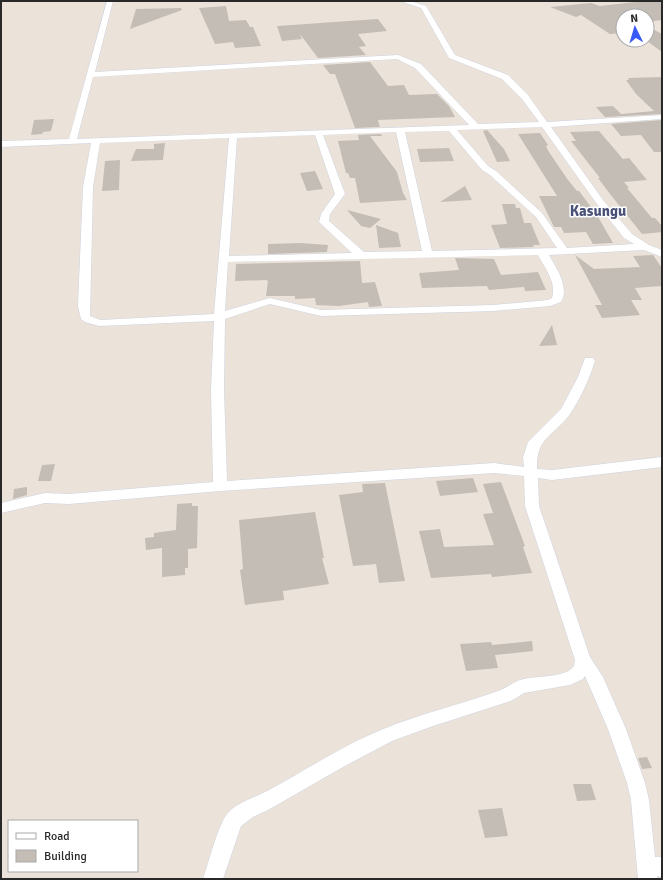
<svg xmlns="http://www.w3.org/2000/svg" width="663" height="880" font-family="Signika,sans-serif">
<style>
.building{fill:#c3bdb6}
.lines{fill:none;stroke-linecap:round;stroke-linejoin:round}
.street-casing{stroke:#cfd2e1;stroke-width:1}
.street{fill:#fff;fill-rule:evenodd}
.labels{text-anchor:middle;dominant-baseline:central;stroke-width:3;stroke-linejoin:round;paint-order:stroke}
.far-district-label{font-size:15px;font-weight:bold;fill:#495178;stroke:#fff}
</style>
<rect width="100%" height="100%" fill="#ebe3d9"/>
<path class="building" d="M644 1H662V20L647 22V14L623 16V33L610 34 581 15 576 17 550 7 591 3 600 6Z
M226 6 229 21 246 20 250 27H253L261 46 235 48 233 42 215 44 199 8Z
M181 8 182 10 130 29 136 9Z
M378 19 387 31 358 34 366 46 359 47 366 55 318 58 300 34 302 39 282 41 277 26Z
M647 26 662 34V52L647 41Z
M370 62 388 86 404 85 409 95 437 94 449 106 455 117 378 120 380 127 355 128 335 74H330L323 65Z
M662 77V114L605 117 596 107 613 106 621 114 654 111 636 94 626 80H629L628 78Z
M54 119 51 131 43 132 42 134 31 135 34 120Z
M662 120V152H654L641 135 621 136 611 124Z
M487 130 504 149 510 161 497 162 483 131Z
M599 131 623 159 629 158 647 180 624 182 629 188H627L652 218H655L662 226V232L642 234 610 194 598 178H600L571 141H576L570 132Z
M540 133 548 145 546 146 549 152 568 180 577 191H579L597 215 613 243 593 244 586 232 564 233 561 227H554L539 196H557L518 134Z
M381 134 382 136H370L397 172 403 193 407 200 360 203 355 178H350L348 173H346L338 141 359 140 358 135Z
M165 143 163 160 131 161 136 149H154V144Z
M449 148 454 161 420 162 417 149Z
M120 160 119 190 102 191 105 161Z
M315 171 323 189 307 191 300 173Z
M465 186 472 200 440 202Z
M502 204H515L516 208H520L524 223H531L540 245H533L534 247 500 248 491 225 507 224Z
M347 210 381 219 370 228 361 226Z
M376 225 398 233 401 247 379 248Z
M300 243 328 245 327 252 268 254V244Z
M575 255 594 269 640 267 633 256 653 255 662 268V286L635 288 642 300H631L640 315 602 318 595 305H602Z
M455 258 494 259 501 275 538 272 546 290 525 291 524 287 489 290 487 286 422 288 419 273 459 270Z
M360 261 362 283 375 282 382 306 369 307 368 302 339 306 316 305 315 298 295 299V296H266L268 281 266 280 235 281 236 264Z
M552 325 557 345 539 346Z
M55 464 51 481H38L42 465Z
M473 478 478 492 440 496 436 481Z
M501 482 525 546 523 547 532 573 492 577 491 574 431 578 419 531 440 529 444 547 494 545 483 514 493 513 483 484Z
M385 483 405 581 379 583 376 564 353 566 339 495 363 492 362 484Z
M27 487V495L13 499 14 489Z
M192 503V506H198L197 548 188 549V568H185V575L162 577V548L146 550 145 538 154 537V533L176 530 177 504Z
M315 512 324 558H322L329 584 283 591 284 600 245 605 240 570 243 569 239 520Z
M532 641 533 651 495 655 498 668 466 671 460 644 491 642 492 645Z
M647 757 652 768 642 769 638 758Z
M573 784H591L596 800 577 801Z
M502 808 508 836 485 838 478 810Z"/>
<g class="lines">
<g class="street-casing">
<path id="street" d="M107 1H113L95 72 398 55 421 64 478 124 539 122 522 99 502 79 449 58 421 8 400 1H410L426 6 455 55 508 75 528 95 547 122 662 115V119L551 127 603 200 632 234 649 245 662 250V257L644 250 549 255C556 268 570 287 561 302L550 306 493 311 321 316 270 304 225 319 224 390 227 481 494 463 524 467 523 457 528 442 561 409 578 377 585 358H593L595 361C589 379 581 398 570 414 554 436 536 437 537 469L552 470 662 457V467L552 480 538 478 539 506 590 657 603 677 626 729 645 783 649 800 655 857H662V877L657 876 658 879H638L631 800 627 783 608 729 585 676 583 679 570 685 524 693 511 701 433 726 392 741 343 767 268 810 253 817 241 826 223 879H203C209 862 217 828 227 814 236 802 257 797 269 790 306 770 342 746 381 730 419 714 459 705 498 691 506 688 512 683 520 680 535 675 564 679 574 666L575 660 525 506 524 476 494 473 220 491 69 504 45 503 1 513V503L45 493 69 494 213 482 211 390 214 321 99 326 85 322 81 319 78 306 83 187 91 143 1 147V141L69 139ZM397 59 415 68 469 125 77 139 93 77ZM542 127 597 204 624 238 634 244 567 248 542 213 496 171 488 166 457 130ZM449 131 482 170 490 175 536 217 557 248 432 251 405 132ZM396 132 422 251 364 252 329 221 330 214 345 194 323 135ZM315 135 335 194 321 214 319 222 352 253 229 256 237 138ZM229 138 214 314 100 320 90 316 93 187 100 143ZM538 255C545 268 557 283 552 298L548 300 493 305 321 310 270 298 225 311 228 262Z"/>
</g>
<use href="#street" class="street"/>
</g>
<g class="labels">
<g class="far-district-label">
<text x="598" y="211">Kasungu</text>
</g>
</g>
<rect width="663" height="880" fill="none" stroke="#282828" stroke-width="4"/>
<rect x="8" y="820" width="130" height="52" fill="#ffffff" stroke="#a9a9a9"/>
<rect x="16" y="833" width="20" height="6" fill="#ffffff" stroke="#a9a9a9"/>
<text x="44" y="840" font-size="12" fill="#282828">Road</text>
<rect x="16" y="850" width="20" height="12" fill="#c3bdb6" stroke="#a9a9a9"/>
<text x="44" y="860" font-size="12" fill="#282828">Building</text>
<g transform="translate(635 28) rotate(355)"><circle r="19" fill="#ffffff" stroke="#a9a9a9"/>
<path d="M0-3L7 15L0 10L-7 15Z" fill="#3959f8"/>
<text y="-6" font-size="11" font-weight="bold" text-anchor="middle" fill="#282828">N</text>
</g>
</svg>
